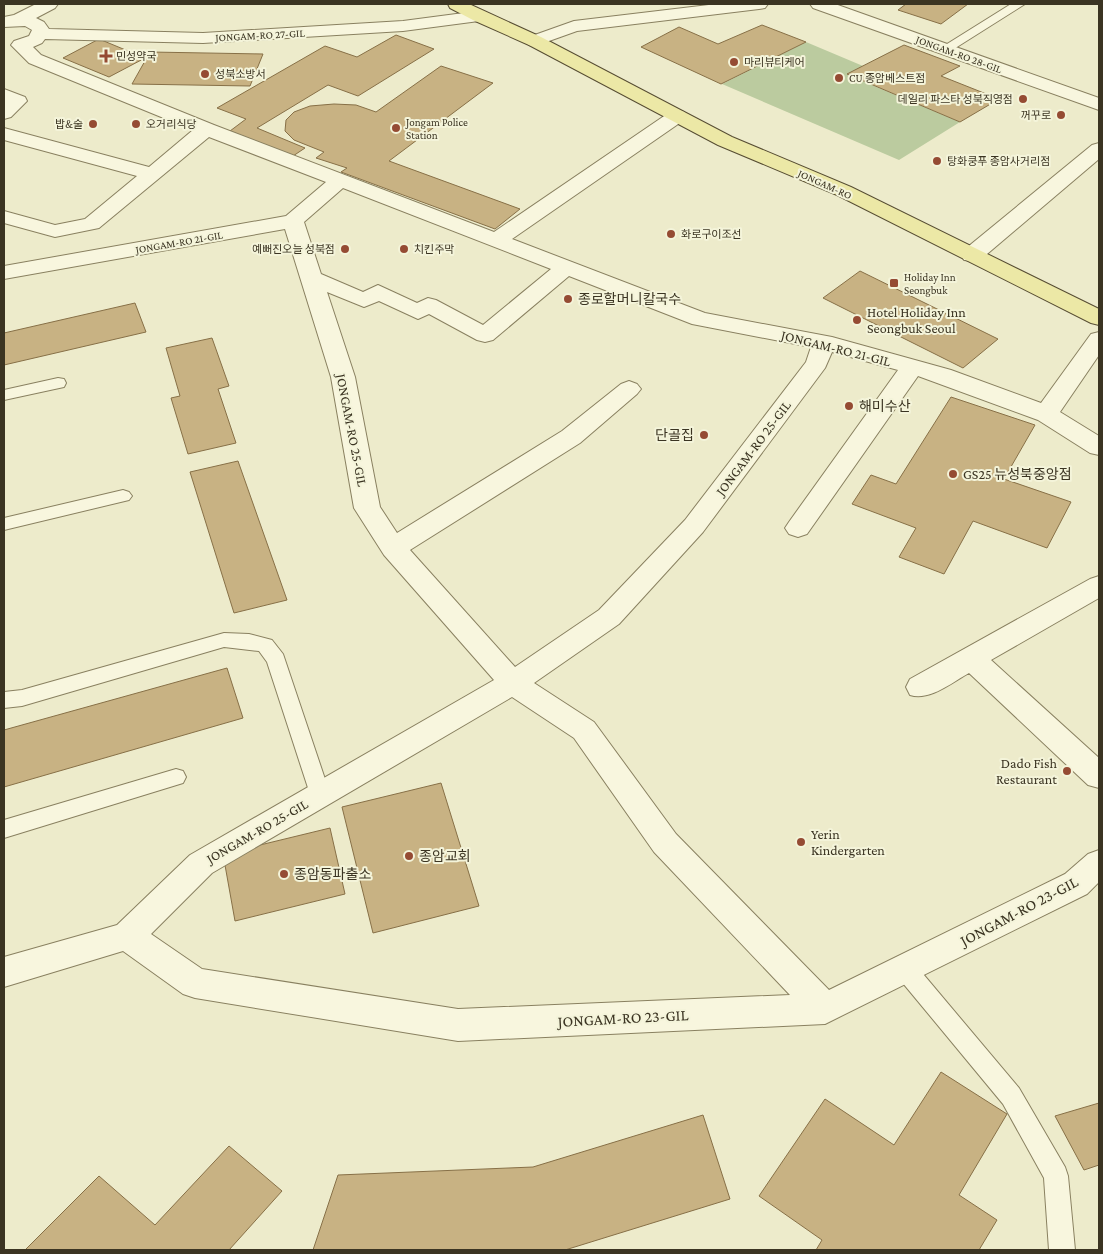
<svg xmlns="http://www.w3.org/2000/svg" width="1103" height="1254" font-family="'Crimson Pro','Noto Sans KR',serif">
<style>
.green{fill:#bbcb9f}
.building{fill:#c8b283;stroke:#877047}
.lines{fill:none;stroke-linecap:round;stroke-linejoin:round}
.service-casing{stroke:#898060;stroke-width:2}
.minor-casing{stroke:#898060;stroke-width:2}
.primary-casing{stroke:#574d33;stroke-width:2}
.service{fill:#f8f6de;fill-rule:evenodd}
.minor{fill:#f8f6de;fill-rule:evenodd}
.primary{fill:#ece8a6;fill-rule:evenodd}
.poi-dot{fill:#954b33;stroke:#f4f4da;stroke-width:2}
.labels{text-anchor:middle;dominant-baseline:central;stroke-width:4;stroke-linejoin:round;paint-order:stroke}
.far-street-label{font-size:11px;fill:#3b3422;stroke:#f4f4da}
.far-poi-label{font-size:11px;fill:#3b3422;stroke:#f4f4da;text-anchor:start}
.poi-label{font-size:14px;fill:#3b3422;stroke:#f4f4da;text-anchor:start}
.street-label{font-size:14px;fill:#3b3422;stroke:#f4f4da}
.near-street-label{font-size:16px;fill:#3b3422;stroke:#f4f4da}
</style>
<rect width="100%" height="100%" fill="#edebcb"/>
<path class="green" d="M806 42 863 66 848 75 960 122 899 160 722 84Z"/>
<path class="building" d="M906 4H968L941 24 898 10Z
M762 25 806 42 721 84 641 47 679 27 718 44Z
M396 35 434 49 358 96 328 85 257 128 305 148 293 156 230 131 246 119 217 108 325 46 357 57Z
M99 39 145 58 109 77 63 58Z
M904 45 960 66 941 76 999 99 960 122 847 74Z
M150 52 263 54 250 86 132 84Z
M441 66 493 83 389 161 520 209 495 229 341 172 347 168 316 158 324 152 294 140 285 131 286 120 294 112 310 106 334 104 356 105 376 112Z
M860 271 998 339 963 368 823 298Z
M135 303 146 332 4 365V333Z
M212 338 229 386 218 389 236 443 188 454 171 398 180 396 166 348Z
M951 397 1035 425 1004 479 1071 502 1047 548 973 521 944 574 899 557 916 528 852 504 871 475 896 484Z
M238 461 287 600 234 613 190 472Z
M227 668 243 718 4 787V730Z
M441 783 479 906 373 933 342 807Z
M330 828 345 894 235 921 223 854Z
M941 1072 1007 1114 959 1195 997 1220 979 1250H816L822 1240 759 1196 825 1099 894 1145Z
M1099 1103V1165L1084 1170 1055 1116Z
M703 1115 730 1199 565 1250H313L338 1175 533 1167Z
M229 1146 282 1191 229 1250H25L99 1176 155 1225Z"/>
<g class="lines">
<g class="service-casing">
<path id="service" d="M1011 4H1025L949 52 945 53 939 49Z
M58 378 64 379 66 383 64 387 4 400V390Z
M123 490 129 492 132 496 129 500 4 530V518Z
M224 633 249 634 272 640 283 654 330 794 327 800 320 802 313 800 310 794 267 662 259 651 224 647 22 706 4 708V692L22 690Z
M176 769 183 771 186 777 183 783 4 838V820Z
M905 959 913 962 1019 1088 1065 1167 1068 1176 1075 1250H1049L1044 1178 1003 1104 897 976 894 969 897 962Z"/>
</g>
<g class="minor-casing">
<path id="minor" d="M36 4H58L55 8 36 18 44 22 49 29 203 33 403 21 479 11 485 12 488 16 485 20 479 21 403 31 203 43 45 39 42 43 33 47 41 55 214 125 494 232 670 112 677 110 684 112 687 116 684 120 512 239 705 313 832 337 951 370 1041 403 1091 334 1099 332V355L1060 412 1099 436V455L1090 453 1038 420 918 376 807 534 798 537 789 534 785 528 789 522 898 370 832 352 825 368 703 532 619 624 534 683 594 722 676 834 829 990 1065 874 1088 854 1099 850V882L1087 894 825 1024 458 1041 195 998 183 994 123 951 4 987V957L117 925 190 855 494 680 384 555 354 508 331 377 285 229 4 279V266L286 216 326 182 209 137 99 228 55 237 4 223V211L55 225 85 219 137 176 4 140V128L149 167 193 130 29 63 11 45 14 41 29 36 32 30 25 26 4 27V17L14 15ZM343 188 551 269 483 325 436 300 428 298 417 303 378 285 363 292 321 274 304 222ZM569 276 692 324 811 347 806 362 685 520 599 610 515 667 410 550 580 443 637 394 641 389 637 384 629 381 621 384 562 431 397 533 380 507 355 377 327 292 364 307 379 301 418 319 429 314 477 340 485 342 493 340ZM512 697 574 738 654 852 790 995 458 1009 202 969 151 934 212 873Z
M717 4H768L765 8 759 9 577 31 535 46 529 45 526 41 529 37 574 21Z
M810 4H835L1099 98V110L813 8Z
M4 89 25 97 27 101 11 117 4 119Z
M1099 143V159L980 260 972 261 964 260 961 255 964 250 1092 145Z
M1099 576V598L991 660 1099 758V788L1088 785 969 673C951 683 930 701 910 695L906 687 910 679 1090 579Z"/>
</g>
<g class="primary-casing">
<path id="primary" d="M448 4H469L541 37 732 137 851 187 1099 309V325L1091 323 837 195 718 145 529 45 473 20 450 8Z"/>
</g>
<use href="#service" class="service"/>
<use href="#minor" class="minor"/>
<use href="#primary" class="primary"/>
</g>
<g class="poi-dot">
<path d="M103.5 48.5h5v5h5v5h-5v5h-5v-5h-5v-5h5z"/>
<circle cx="734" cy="62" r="5"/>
<circle cx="205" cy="74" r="5"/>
<circle cx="839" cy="78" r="5"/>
<circle cx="1023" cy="99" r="5"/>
<circle cx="1061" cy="115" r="5"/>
<circle cx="93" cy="124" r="5"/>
<circle cx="136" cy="124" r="5"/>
<circle cx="396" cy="128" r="5"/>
<circle cx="937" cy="161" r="5"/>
<circle cx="671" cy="234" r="5"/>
<circle cx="345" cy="249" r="5"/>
<circle cx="404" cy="249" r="5"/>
<rect x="889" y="278" width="10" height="10" rx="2.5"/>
<circle cx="568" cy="299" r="5"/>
<circle cx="857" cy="320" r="5"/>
<circle cx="849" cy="406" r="5"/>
<circle cx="704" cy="435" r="5"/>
<circle cx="953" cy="474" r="5"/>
<circle cx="1067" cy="771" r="5"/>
<circle cx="801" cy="842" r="5"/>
<circle cx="409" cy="856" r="5"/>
<circle cx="284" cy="874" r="5"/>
</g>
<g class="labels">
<g class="far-street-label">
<text transform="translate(260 35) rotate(-3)">JONGAM-RO 27-GIL</text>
<text transform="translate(959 54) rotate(20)">JONGAM-RO 28-GIL</text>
<text transform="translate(825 184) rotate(24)">JONGAM-RO</text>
<text transform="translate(179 242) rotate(-10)">JONGAM-RO 21-GIL</text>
</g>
<g class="far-poi-label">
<text x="116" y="56">민성약국</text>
<text x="744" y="62">마리뷰티케어</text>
<text x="215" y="74">성북소방서</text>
<text x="849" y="78">CU 종암베스트점</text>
<text x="1013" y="99" text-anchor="end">데일리 파스타 성북직영점</text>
<text x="1051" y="115" text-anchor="end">꺼꾸로</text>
<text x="406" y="122">Jongam Police<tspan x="406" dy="13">Station</tspan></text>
<text x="83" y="124" text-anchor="end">밥&amp;술</text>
<text x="146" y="124">오거리식당</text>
<text x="947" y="161">탕화쿵푸 종암사거리점</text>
<text x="681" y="234">화로구이조선</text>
<text x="335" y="249" text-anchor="end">예뻐진오늘 성북점</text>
<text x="414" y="249">치킨주막</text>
<text x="904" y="277">Holiday Inn<tspan x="904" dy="13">Seongbuk</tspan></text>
</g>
<g class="poi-label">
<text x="578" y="299">종로할머니칼국수</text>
<text x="867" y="312">Hotel Holiday Inn<tspan x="867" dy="16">Seongbuk Seoul</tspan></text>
<text x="859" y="406">해미수산</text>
<text x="694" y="435" text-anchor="end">단골집</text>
<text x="963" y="474">GS25 뉴성북중앙점</text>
<text x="1057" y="763" text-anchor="end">Dado Fish<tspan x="1057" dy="16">Restaurant</tspan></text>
<text x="811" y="834">Yerin<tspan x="811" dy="16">Kindergarten</tspan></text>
<text x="419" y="856">종암교회</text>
<text x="294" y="874">종암동파출소</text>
</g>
<g class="street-label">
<text transform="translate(836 348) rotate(14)">JONGAM-RO 21-GIL</text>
<text transform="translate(352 430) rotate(79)">JONGAM-RO 25-GIL</text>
<text transform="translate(753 448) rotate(-53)">JONGAM-RO 25-GIL</text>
<text transform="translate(257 831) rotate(-30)">JONGAM-RO 25-GIL</text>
</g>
<g class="near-street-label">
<text transform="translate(1019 911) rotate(-28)">JONGAM-RO 23-GIL</text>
<text transform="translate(623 1018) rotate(-3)">JONGAM-RO 23-GIL</text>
</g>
</g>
<rect width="1103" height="1254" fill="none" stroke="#3b3422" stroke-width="10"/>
</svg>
